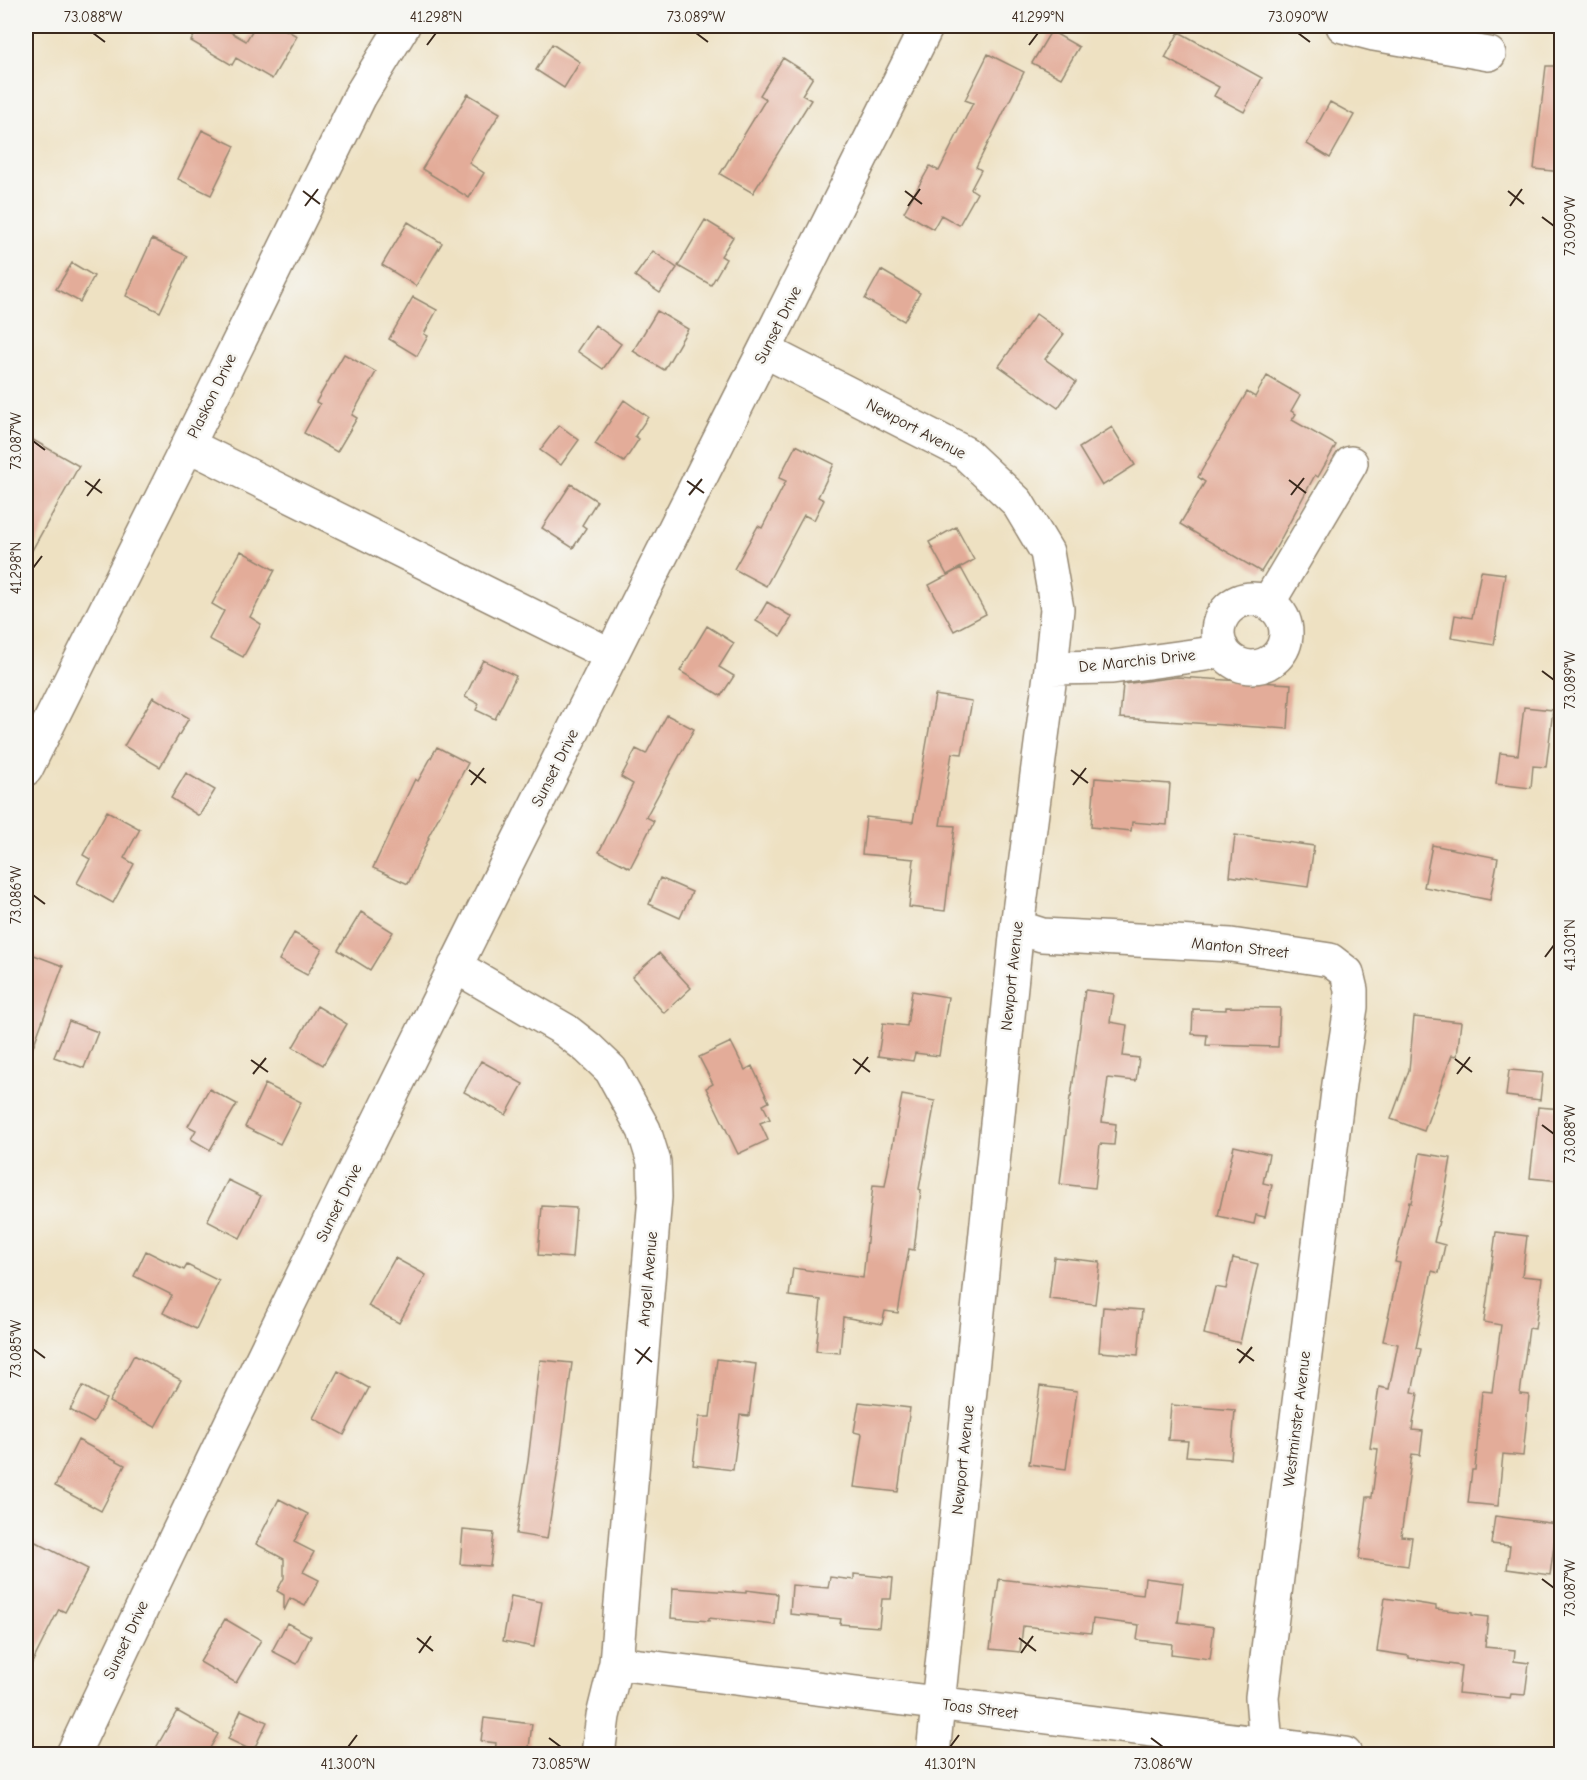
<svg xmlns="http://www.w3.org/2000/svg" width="1587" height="1780" font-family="'Comic Neue',sans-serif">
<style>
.building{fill:#e3ac99}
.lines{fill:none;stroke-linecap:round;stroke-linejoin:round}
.minor-casing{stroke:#948670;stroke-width:36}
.minor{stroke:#fff;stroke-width:33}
.ticks{fill:none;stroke:#3b2a1e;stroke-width:2}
.labels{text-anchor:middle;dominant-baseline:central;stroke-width:5;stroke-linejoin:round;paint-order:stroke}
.street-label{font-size:16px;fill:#3b2a1e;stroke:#f6f6f2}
.neatline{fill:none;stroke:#3b2a1e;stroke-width:2}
.ticks-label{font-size:15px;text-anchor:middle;fill:#3b2a1e}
</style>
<rect width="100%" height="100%" fill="#f6f6f2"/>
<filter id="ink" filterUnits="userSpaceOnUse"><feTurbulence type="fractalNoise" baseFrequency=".0167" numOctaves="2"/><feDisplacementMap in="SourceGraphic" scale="12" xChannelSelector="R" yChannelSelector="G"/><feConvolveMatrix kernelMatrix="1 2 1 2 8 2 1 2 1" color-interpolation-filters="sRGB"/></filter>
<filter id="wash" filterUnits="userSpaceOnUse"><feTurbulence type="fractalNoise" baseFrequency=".008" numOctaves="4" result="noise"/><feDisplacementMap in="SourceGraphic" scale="24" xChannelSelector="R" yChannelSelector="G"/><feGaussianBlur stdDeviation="1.35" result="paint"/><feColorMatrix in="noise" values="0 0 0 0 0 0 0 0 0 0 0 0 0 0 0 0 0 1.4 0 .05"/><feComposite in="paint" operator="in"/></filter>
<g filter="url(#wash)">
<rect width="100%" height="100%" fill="#eee1c2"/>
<g id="blocks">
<path class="building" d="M200 26H220L246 41 255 26H279L297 36 272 79 236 58 232 65 191 41Z
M1051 31 1079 47 1061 78 1032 63Z
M1179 32 1262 78 1244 112 1214 96 1219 87 1165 58Z
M552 44 580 62 564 88 536 70Z
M988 54 1024 72 976 167 981 170 971 189 977 193 959 225 941 215 933 229 904 212 930 166 939 171 973 103 965 100Z
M783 58 813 77 802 95 811 100 753 193 720 174 766 99 760 95Z
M1546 66H1562V172L1534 169Z
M468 94 500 113 469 163 484 173 469 198 422 169Z
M1330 102 1354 115 1330 158 1307 144Z
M202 130 235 146 211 195 178 179Z
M705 220 733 237 721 256 726 259 711 285 678 266Z
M408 222 442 243 416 286 382 265Z
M152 239 187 256 160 312 126 296Z
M653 251 677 268 660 293 635 276Z
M72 263 94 276 80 302 56 289Z
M881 270 920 293 904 321 865 299Z
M413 297 437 310 424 334 428 336 417 356 389 339Z
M657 311 688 329 664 370 633 351Z
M1036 314 1064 334 1045 359 1076 382 1058 408 999 366Z
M595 325 621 344 603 369 577 351Z
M344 354 376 372 352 415 357 418 337 452 304 433 320 404 316 402Z
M1267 376 1300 395 1291 411 1296 414 1292 420 1336 445 1318 477 1315 475 1277 546 1261 572 1180 524 1205 482 1198 477 1236 411 1247 392 1255 397Z
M624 400 648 417 635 436 639 439 624 462 595 444Z
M559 425 579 440 561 465 540 450Z
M1112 427 1135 465 1102 486 1079 448Z
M26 436 79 466 26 561Z
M796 445 834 464 818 497 824 500 814 520 804 515 766 586 734 569 758 526 762 528 786 481 779 478Z
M571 484 597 501 582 525 586 528 573 548 542 528Z
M956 527 974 560 947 575 929 542Z
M241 551 275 570 250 617 261 624 243 657 209 639 224 611 212 604Z
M961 568 986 614 954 631 929 585Z
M1481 571 1505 574 1494 645 1451 638 1455 615 1472 618Z
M767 602 792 617 781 636 756 621Z
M707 626 734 643 719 667 734 676 721 696 680 671Z
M483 660 516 676 495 719 476 710 479 704 465 697Z
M1177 677 1291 684 1288 729 1120 718 1123 684Z
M935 695 972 701 962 754 952 753 940 825 955 826 945 911 909 907 914 859 862 854 866 817 913 822Z
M153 697 189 718 160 767 124 746Z
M1524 707 1553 710 1546 767 1533 766 1531 788 1496 784 1500 753 1518 755Z
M667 715 694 729 646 817 654 821 630 868 599 852 633 784 621 777 636 749 646 754Z
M437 747 468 763 428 837 429 838 408 884 373 868 415 779 418 781Z
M186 773 215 790 199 816 171 798Z
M1095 778 1170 784 1167 825 1132 822 1131 831 1091 827Z
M107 811 140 829 124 858 134 864 113 903 77 883 90 859 83 855Z
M1235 835 1314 846 1308 887 1230 876Z
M1432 845 1498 858 1490 900 1424 887Z
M660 878 692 892 680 918 649 904Z
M361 912 393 932 370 970 338 950Z
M294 933 322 949 307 975 279 960Z
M26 952 63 966 28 1060 26 1059Z
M659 953 691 988 664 1013 632 977Z
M1085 990 1114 994 1110 1022 1127 1025 1123 1056 1139 1058 1136 1081 1108 1078 1102 1122 1116 1124 1114 1145 1100 1144 1095 1188 1060 1184 1070 1097H1071Z
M912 991 948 997 939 1056 915 1053 913 1061 878 1056 883 1023 907 1026Z
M317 1006 347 1024 323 1065 293 1047Z
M1226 1007 1280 1008 1278 1047 1206 1045 1207 1035 1192 1034 1193 1009 1226 1010Z
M1414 1017 1461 1022 1457 1056 1452 1055 1424 1131 1391 1119 1409 1070Z
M69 1021 98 1032 84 1068 54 1057Z
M731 1042 745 1070 752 1066 769 1102 763 1105 770 1119 760 1123 768 1140 738 1154 706 1088 713 1084 699 1057Z
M481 1061 523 1084 506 1115 464 1092Z
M1509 1070 1543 1073 1540 1100 1506 1096Z
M265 1084 301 1102 280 1144 245 1127Z
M209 1089 237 1104 210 1150 191 1139 196 1130 188 1126Z
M902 1095 935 1101 919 1189 921 1190 914 1250 909 1249 898 1313 885 1311 882 1324 843 1317 840 1353 816 1351 821 1300 789 1296 793 1268 863 1278 873 1185 885 1186Z
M1538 1107 1562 1109V1181L1530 1178Z
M1234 1146 1269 1154 1263 1183 1272 1185 1265 1217 1256 1215 1254 1224 1218 1216Z
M1420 1153 1451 1158 1443 1204 1434 1242 1445 1245 1439 1273 1432 1271 1416 1348 1421 1349 1412 1392 1418 1393 1412 1430 1423 1431 1420 1455 1412 1454 1401 1536 1412 1537 1408 1566 1359 1559 1367 1497H1372L1378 1449 1370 1448 1379 1387 1389 1389 1398 1344 1383 1341 1400 1263 1395 1262 1409 1202 1411 1203Z
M228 1180 261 1196 240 1238 207 1221Z
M542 1206 576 1208 572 1258 538 1255Z
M1496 1232 1527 1236 1522 1276 1542 1278 1535 1329 1529 1328 1520 1394 1529 1395 1523 1456 1503 1454 1498 1506 1468 1503 1472 1470H1475L1482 1391 1492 1392 1501 1325 1484 1322Z
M146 1251 184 1270 187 1265 219 1281 196 1329 163 1313 172 1295 134 1276Z
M1054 1257 1100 1262 1095 1304 1049 1299Z
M395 1258 426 1275 399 1323 368 1306Z
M1233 1258 1258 1264 1240 1343 1204 1334 1215 1287 1226 1289Z
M1103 1307 1142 1310 1138 1355 1099 1352Z
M134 1355 181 1380 155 1427 109 1402Z
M717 1359 756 1364 749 1416 740 1415 733 1470 693 1465 699 1417H710Z
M540 1360 572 1363 560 1456 547 1539 516 1534 528 1461Z
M338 1371 369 1388 344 1435 313 1418Z
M83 1386 106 1399 93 1423 70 1410Z
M1040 1386 1077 1391 1066 1469 1029 1464Z
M859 1402 910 1408 898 1492 854 1487 862 1434 854 1432Z
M1171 1405 1235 1410 1231 1459 1186 1456 1188 1441 1168 1440Z
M78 1440 125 1465 101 1511 55 1486Z
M279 1499 308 1514 294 1542 314 1552 303 1572 319 1580 305 1606 290 1598 284 1611V1595L277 1591 284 1578V1559L256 1544Z
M1495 1516 1557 1524 1550 1575 1507 1569 1510 1546 1491 1544Z
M463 1530 494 1533 490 1566 460 1564Z
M26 1537 88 1569 65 1612 59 1609 26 1675Z
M854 1574 893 1578 891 1599H882L879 1627 840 1624 841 1619 790 1614 792 1585 828 1588 830 1577 854 1580Z
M1145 1578 1183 1583 1178 1622 1214 1627 1210 1659 1171 1654 1172 1644 1137 1640 1139 1625 1093 1619 1091 1633 1023 1626 1020 1652 990 1649 999 1579 1143 1595Z
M673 1588 746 1593V1590L778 1594 775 1625 709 1618V1621L671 1618Z
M511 1596 542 1602 534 1647 503 1641Z
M1385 1598 1436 1606V1609L1472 1613V1615L1488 1617 1485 1647 1515 1650 1514 1661 1529 1663 1525 1695 1511 1694 1510 1698 1458 1693 1461 1666 1409 1658V1656L1377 1651Z
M225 1619 261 1640 236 1683 200 1662Z
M287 1623 311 1636 297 1664 272 1651Z
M241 1710 267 1722 253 1751 228 1739Z
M177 1711 218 1734 206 1755H152Z
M484 1718 532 1724 528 1755H495L496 1743 481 1741Z"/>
</g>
</g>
<g filter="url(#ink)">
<use href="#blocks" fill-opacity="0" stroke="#948670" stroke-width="1.5"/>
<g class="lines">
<g class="minor-casing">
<path id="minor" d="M1343 26 1374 34 1489 54
M765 351 965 453 1017 502 1047 552 1057 609 1051 668 1017 927 933 1754
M188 445 611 655
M1218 633a34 34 0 1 1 68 0a34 34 0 1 1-68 0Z
M1268 603 1351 463
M1051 668 1112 667 1206 654 1222 648
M26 769 188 445 360 96 403 26
M1017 927 1042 935 1231 945 1330 960 1347 973 1351 990V1007L1339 1084 1262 1697 1266 1744 1265 1754
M455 966 565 1030 588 1048 611 1070 644 1130 654 1162 655 1197 616 1663 603 1716 598 1754
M616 1663 1345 1754
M73 1754C346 1172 640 601 927 26"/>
</g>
<use href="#minor" class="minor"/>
</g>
</g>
<path class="ticks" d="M93 33 105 42M696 33 708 42M1298 33 1310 42M427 45 436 33M1029 45 1038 33M303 191 320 204M905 191 922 204M1508 191 1524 204M305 206 318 189M908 206 920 189M1510 206 1522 189M1542 217 1554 226M33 441 45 450M1289 480 1306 493M85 481 102 493M687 481 704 493M689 495 702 479M1291 495 1304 478M87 496 100 479M33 568 42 556M1542 671 1554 680M469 770 486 783M1071 770 1088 783M471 785 484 768M1073 785 1086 768M33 895 45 904M1545 957 1554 945M853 1059 870 1072M1455 1059 1472 1072M251 1060 268 1072M253 1074 266 1058M855 1074 868 1057M1457 1074 1470 1057M1542 1125 1554 1134M33 1349 45 1358M635 1349 652 1362M1237 1349 1254 1361M1239 1363 1252 1347M637 1364 650 1347M1542 1579 1554 1588M417 1638 433 1651M1019 1638 1036 1651M419 1653 431 1636M1021 1653 1033 1636M549 1738 561 1747M1151 1738 1163 1747M348 1747 357 1735M950 1747 959 1735"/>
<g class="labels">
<g class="street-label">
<text transform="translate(778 325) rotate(-63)">Sunset Drive</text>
<text transform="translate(212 396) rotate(-64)">Plaskon Drive</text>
<text transform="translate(916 429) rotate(28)">Newport Avenue</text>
<text transform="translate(1137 661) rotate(-6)">De Marchis Drive</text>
<text transform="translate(555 768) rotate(-63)">Sunset Drive</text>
<text transform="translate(1240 948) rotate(6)">Manton Street</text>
<text transform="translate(1012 976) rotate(-84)">Newport Avenue</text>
<text transform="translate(339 1203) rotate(-64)">Sunset Drive</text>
<text transform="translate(648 1279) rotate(-85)">Angell Avenue</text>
<text transform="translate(1297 1419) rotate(-83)">Westminster Avenue</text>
<text transform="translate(963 1460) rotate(-84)">Newport Avenue</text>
<text transform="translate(126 1640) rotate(-65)">Sunset Drive</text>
<text transform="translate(980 1709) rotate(7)">Toas Street</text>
</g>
</g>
<rect width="1587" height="1780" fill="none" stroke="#f6f6f2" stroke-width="66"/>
<rect x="33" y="33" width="1521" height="1714" class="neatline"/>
<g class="ticks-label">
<text x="93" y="22">73.088°W</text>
<text x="436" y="22">41.298°N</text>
<text x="696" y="22">73.089°W</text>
<text x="1038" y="22">41.299°N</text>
<text x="1298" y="22">73.090°W</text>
<text transform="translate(1570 226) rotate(-90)" y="5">73.090°W</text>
<text transform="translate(16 441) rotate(-90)" y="5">73.087°W</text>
<text transform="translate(16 568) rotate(-90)" y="5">41.298°N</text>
<text transform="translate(1570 680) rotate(-90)" y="5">73.089°W</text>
<text transform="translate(16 895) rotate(-90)" y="5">73.086°W</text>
<text transform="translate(1570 945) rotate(-90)" y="5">41.301°N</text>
<text transform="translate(1570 1134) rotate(-90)" y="5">73.088°W</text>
<text transform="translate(16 1349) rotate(-90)" y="5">73.085°W</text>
<text transform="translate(1570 1588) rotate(-90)" y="5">73.087°W</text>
<text x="348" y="1769">41.300°N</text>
<text x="561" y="1769">73.085°W</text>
<text x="950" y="1769">41.301°N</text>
<text x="1163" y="1769">73.086°W</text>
</g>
</svg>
